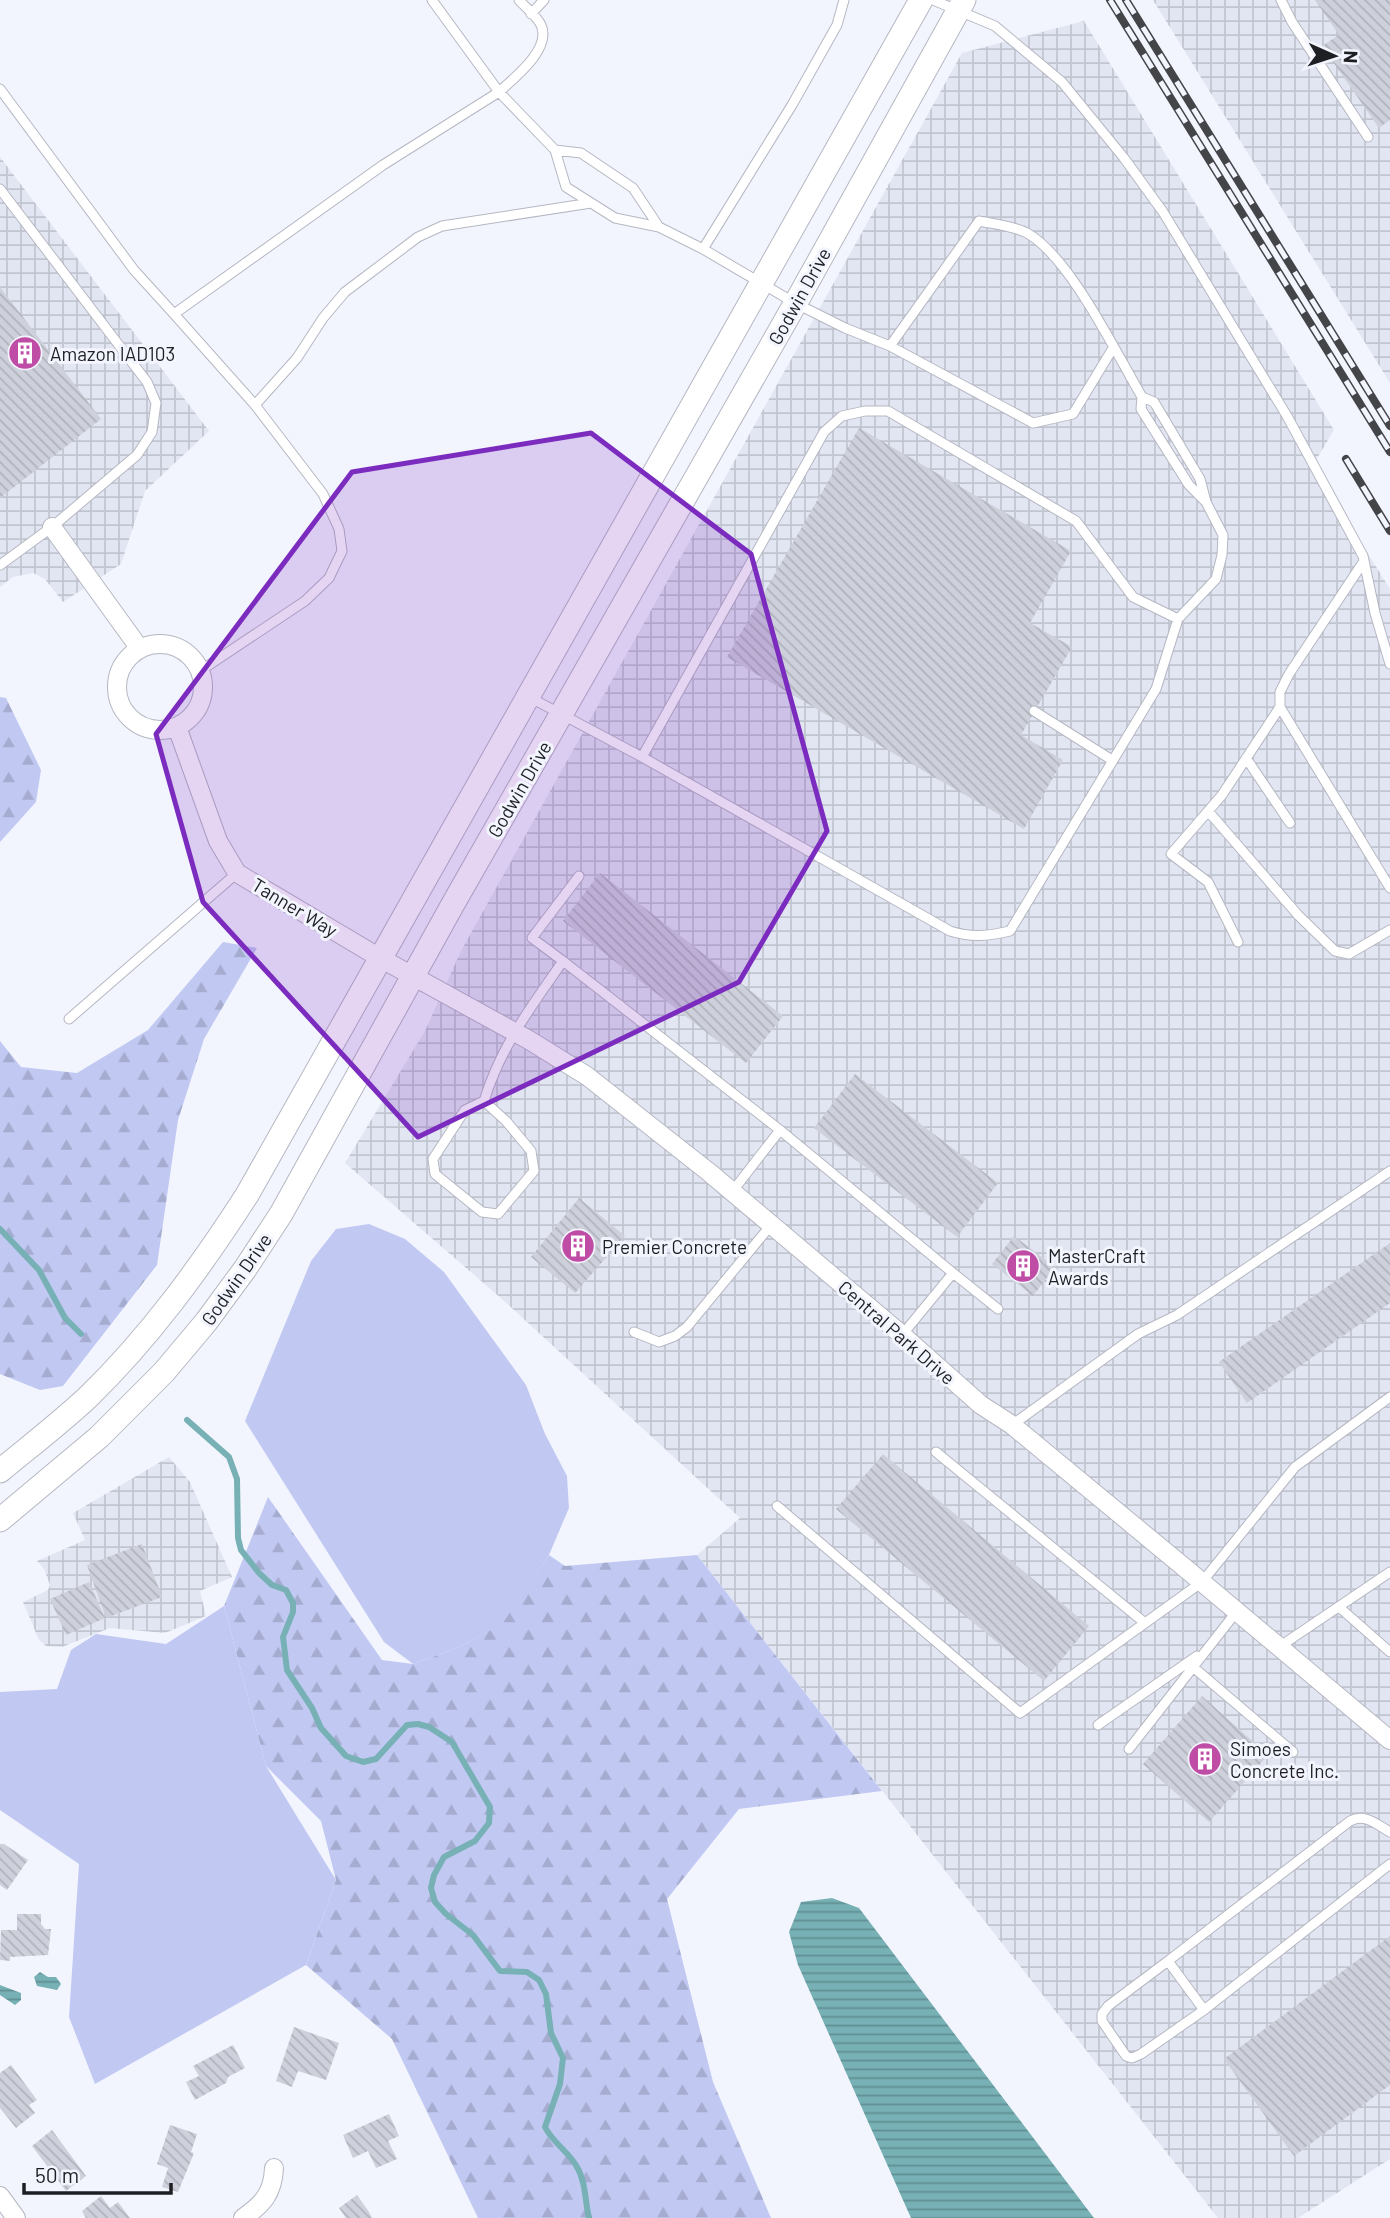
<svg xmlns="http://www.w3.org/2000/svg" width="1390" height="2218" font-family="Barlow,sans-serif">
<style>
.industrial{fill:url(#industrial-grid)}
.grass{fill:#c1c9f3}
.forest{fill:url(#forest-firs)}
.water{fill:url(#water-rules)}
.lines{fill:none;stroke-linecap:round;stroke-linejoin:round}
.stream{stroke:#77b1b5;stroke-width:6}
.building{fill:url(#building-back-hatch)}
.service-casing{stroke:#b5b7c2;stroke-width:11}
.minor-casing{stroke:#b5b7c2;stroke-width:20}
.tertiary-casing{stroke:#b5b7c2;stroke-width:25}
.service{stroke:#fff;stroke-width:9}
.minor{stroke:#fff;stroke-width:18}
.tertiary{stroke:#fff;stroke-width:23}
.rail-casing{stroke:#434549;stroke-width:8}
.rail{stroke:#f3f5fe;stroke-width:5;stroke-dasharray:16;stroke-linecap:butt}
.marked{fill:#7b2cbf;fill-opacity:0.2;stroke:#7b2cbf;stroke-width:5;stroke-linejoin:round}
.labels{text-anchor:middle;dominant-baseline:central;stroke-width:6;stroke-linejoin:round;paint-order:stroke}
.street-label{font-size:19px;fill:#1e1f23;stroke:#f3f5fe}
.poi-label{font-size:19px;fill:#1e1f23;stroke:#f3f5fe;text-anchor:start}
</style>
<defs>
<pattern id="industrial-grid" width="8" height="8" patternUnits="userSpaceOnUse" patternTransform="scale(1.75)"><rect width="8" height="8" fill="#e2e6f3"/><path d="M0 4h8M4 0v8" fill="none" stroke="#c1c5d0"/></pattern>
<pattern id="forest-firs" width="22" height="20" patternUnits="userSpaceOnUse" patternTransform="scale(1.75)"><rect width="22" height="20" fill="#c1c9f3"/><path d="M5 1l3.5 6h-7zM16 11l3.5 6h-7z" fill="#a5acd0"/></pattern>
<pattern id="water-rules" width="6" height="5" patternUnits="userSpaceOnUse" patternTransform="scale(1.75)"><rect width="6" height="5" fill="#77b1b5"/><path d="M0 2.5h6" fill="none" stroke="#618f93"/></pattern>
<pattern id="building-back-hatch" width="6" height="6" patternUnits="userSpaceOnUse" patternTransform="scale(1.75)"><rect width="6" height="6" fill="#ced0db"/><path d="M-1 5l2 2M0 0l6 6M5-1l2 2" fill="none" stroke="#b0b2bc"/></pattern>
</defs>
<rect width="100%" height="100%" fill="#f3f5fe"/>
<path class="industrial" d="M1153 0H1390V383Z
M1084 21 1334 430 1313 465 1390 589V2159L1298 2218H1218L697 1555 740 1518 503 1300 345 1163 425 1031 461 951 962 53Z
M0 157 209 431 145 491 121 564 63 602 45 579 33 573 13 577 0 587Z
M169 1457 190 1482 232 1577 200 1591 206 1616 165 1633 110 1628 62 1647 46 1646 39 1640 23 1602 48 1590 50 1585 44 1569 37 1561 85 1540 73 1513Z"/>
<path class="grass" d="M369 1224 405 1239 444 1272 526 1385 545 1434 567 1476 569 1508 549 1555 503 1624 457 1648 413 1664 384 1642 245 1421 311 1261 336 1229Z
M224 1606 266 1766 336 1880 306 1965 95 2084 69 2017 79 1864 0 1810V1692L57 1689 71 1650 96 1634 166 1644Z"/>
<path class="forest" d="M0 697 6 698 41 770 36 802 0 842Z
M223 942 257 948 204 1039 178 1120 157 1265 63 1386 40 1390 0 1374V1041L21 1067 77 1073 148 1030Z
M268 1497 382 1660 413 1664 457 1648 502 1624 549 1555 565 1566 697 1555 882 1791 739 1809 667 1899 713 2082 771 2218H478L392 2039 306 1965 336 1880 321 1821 266 1766 224 1606Z"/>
<path class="water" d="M832 1898 859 1908 1094 2218H911L798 1965 789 1932 801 1902Z
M40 1972 48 1977H56L61 1984 57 1990 37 1986 34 1977Z
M0 1985 21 1993V2000L15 2005 0 1995Z"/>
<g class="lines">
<path class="stream" d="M0 1229 39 1270 65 1318 81 1334
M187 1420 229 1457 237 1479 238 1538 241 1550 259 1573 272 1585 286 1590 293 1603V1612L283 1637 287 1670 312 1708 321 1728 346 1756 363 1762 376 1759 407 1725 418 1724 429 1727 452 1742 490 1807 489 1823 475 1841 444 1857 434 1875 431 1888 435 1902 446 1914 473 1935 500 1971 527 1972 539 1980 546 1994 551 2033 563 2058 560 2084 545 2127C553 2143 569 2152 577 2167 586 2182 585 2202 589 2218"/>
</g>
<path class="building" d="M1315 0H1390V120L1379 128 1322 46 1339 35Z
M0 287 101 419 0 498Z
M859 428 1071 551 1030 623 1072 647 1021 735 1063 760 1024 829 727 657Z
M600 873 783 1016 746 1063 563 921Z
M855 1074 998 1183 957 1237 814 1128Z
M579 1198 625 1236 575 1293 531 1257Z
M1014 1236 1055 1267 1033 1296 992 1264Z
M1390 1243V1303L1247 1403 1219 1362Z
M883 1454 1089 1626 1044 1681 836 1509Z
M142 1544 162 1597 106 1618 87 1565Z
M89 1582 105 1618 66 1635 50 1599Z
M1202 1696 1268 1755 1209 1822 1143 1764Z
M0 1844H4L28 1860 7 1890 0 1885Z
M17 1914H41V1924L45 1929H51L48 1955 10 1957V1961L0 1960 1 1930H17Z
M1390 1936V2085L1294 2156 1224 2059Z
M294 2027 339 2043 326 2080 298 2071 292 2087 276 2081Z
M233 2045 245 2068 228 2077 226 2083 195 2100 186 2082 199 2076 193 2066Z
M11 2065 37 2100 29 2105 35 2113 16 2128 0 2108V2073Z
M389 2114 399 2136 388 2141 397 2159 376 2168 368 2151 353 2158 343 2135Z
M170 2125 197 2134 191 2152 194 2153 178 2192 162 2187 168 2168 157 2164Z
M52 2130 86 2176 66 2191 32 2146Z
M357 2195 369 2212 372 2218H346L339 2208Z
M101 2196 110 2208 118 2202 130 2218H86L82 2211Z"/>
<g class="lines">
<g class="service-casing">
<path id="service" d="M432 0 499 92C514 78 552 49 541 25 537 16 525 7 519 0
M844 0 837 25 792 105 703 249 795 303 845 328 890 346 979 221C994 224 1014 226 1027 233 1070 257 1116 353 1142 397L1154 402 1200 479 1206 502 1223 535 1222 555 1216 579 1178 619 1156 689 1010 931C988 936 972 938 950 931L642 757 824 432 842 416 865 411H888L1076 521 1133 597 1178 619
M933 0 995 26 1062 82 1124 158 1163 212 1287 416 1363 556 1375 613 1390 664
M1281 0 1292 22 1368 137
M531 14 544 0
M0 89 134 270 174 314
M0 189 147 382 156 403 152 432 137 455 52 527 0 565
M659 227 633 188 581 153 555 150 566 187 615 218 659 227 703 249
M890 346 1033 423 1073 414 1113 348
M1142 397 1141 409 1189 485 1205 501
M255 405 297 358 323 318 345 292 418 237 442 226 591 203
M1364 561 1289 674 1280 692V707L1390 888
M200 671 305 601 329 578 342 551 339 529 323 494 255 405 174 314 383 165 499 92 555 150
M529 697 642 757
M1034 711 1112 760
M1246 758 1290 823
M1208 811 1298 915 1335 951 1349 954 1390 930
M1238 942 1208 882 1171 854 1222 795 1280 707
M563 961 532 938 579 876
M69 1019 237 873
M484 1101 506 1121 531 1151 534 1171 498 1214 482 1212 435 1174 433 1159 465 1110 484 1101C501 1046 531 1007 563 961L780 1130 953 1273 902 1335
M732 1192 780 1130
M953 1273 998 1309
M634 1332 659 1342 675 1336 687 1327 771 1225
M1012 1425 1138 1334 1177 1315 1390 1171
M936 1452 1145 1623
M777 1506 1020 1713 1202 1582 1295 1467 1390 1397
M1339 1607 1390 1652
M1279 1647 1390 1572
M1193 1667 1293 1752
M1098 1725 1197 1656
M1129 1749 1237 1611
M1390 1832C1376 1824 1365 1813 1350 1821L1168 1961 1204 2010 1390 1864
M1168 1961 1108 2006 1102 2014V2021L1126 2056 1132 2058 1141 2054 1204 2010"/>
</g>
<g class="minor-casing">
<path id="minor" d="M52 527 140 649
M117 687a43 43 0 1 1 86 0a43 43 0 1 1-86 0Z
M177 727 218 841 237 873 380 958 529 1040 587 1076 710 1173 902 1335 981 1405 1012 1425 1185 1568 1390 1740
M0 2196 16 2218
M243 2218C263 2204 273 2193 274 2168"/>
</g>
<g class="tertiary-casing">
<path id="tertiary" d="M0 1471C29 1447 59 1424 87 1398 149 1338 200 1268 247 1195L921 0
M0 1520 99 1437 164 1372 206 1322 245 1269 281 1214 453 904 799 297 964 0"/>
</g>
<use href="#service" class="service"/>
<use href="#minor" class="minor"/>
<use href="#tertiary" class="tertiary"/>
<g class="rail-casing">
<path id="rail" d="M1110 0 1390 452
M1126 0 1390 426
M1346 459 1390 531"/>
</g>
<use href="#rail" class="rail"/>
</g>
<path class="marked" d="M591 433 751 554 827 831 739 982 418 1137 203 902 156 734 352 472Z"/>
<defs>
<g id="building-disc" transform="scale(1.75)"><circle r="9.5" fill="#bf4ca5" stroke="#f3f5fe"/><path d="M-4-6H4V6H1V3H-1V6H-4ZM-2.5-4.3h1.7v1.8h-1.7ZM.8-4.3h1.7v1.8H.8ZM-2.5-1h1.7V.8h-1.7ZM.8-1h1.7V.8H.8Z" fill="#fff"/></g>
</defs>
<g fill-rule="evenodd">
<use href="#building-disc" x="25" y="353"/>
<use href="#building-disc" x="578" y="1246"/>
<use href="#building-disc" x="1023" y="1266"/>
<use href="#building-disc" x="1205" y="1759"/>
</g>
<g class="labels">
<g class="street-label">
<text transform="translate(799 296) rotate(-61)">Godwin Drive</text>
<text transform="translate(519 789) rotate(-60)">Godwin Drive</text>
<text transform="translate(295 907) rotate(31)">Tanner Way</text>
<text transform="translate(236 1279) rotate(-55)">Godwin Drive</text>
<text transform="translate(897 1332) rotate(41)">Central Park Drive</text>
</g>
<g class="poi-label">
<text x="50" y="353">Amazon IAD103</text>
<text x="602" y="1246">Premier Concrete</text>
<text x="1048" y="1255">MasterCraft<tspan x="1048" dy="22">Awards</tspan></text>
<text x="1230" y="1748">Simoes<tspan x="1230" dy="22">Concrete Inc.</tspan></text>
</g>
</g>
<g transform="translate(1334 56) rotate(93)" stroke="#f3f5fe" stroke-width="5" paint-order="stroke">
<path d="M0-5L12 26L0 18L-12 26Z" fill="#1e1f23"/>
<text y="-10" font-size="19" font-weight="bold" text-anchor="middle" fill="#1e1f23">N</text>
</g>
<path d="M24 2183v10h147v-10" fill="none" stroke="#1e1f23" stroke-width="3.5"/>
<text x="35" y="2183" font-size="21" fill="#1e1f23" stroke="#f3f5fe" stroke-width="5" paint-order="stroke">50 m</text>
</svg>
